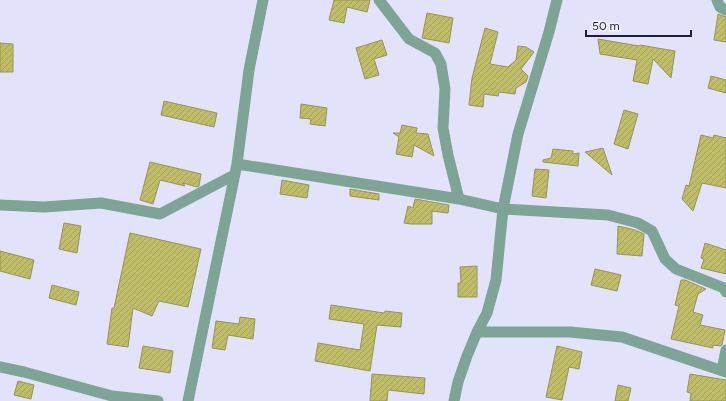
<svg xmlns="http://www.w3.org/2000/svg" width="726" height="401" font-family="Figtree,sans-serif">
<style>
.building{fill:url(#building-hatch);stroke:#969454}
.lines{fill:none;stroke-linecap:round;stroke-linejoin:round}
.minor{stroke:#7da494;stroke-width:11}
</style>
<defs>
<pattern id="building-hatch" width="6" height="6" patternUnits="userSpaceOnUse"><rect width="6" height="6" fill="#bfbd67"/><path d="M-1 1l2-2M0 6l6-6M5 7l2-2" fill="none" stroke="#a4a25a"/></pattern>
</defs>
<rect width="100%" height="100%" fill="#e3e2fb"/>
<path class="building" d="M334 0H370L367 12 347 7 344 23 329 20Z
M427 13 453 18 449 43 422 38Z
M718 14 726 17V42L714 40Z
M485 28 498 32 490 64 508 67 516 60 518 46 526 47 534 52 521 69 528 76 526 82 516 88 515 94 499 92 498 96 484 94 483 107 469 105 472 78Z
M598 39 639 46 640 45 675 51 671 78 653 59 648 84 633 81 637 60 600 54Z
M382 40 387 55 374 59 379 75 365 79 356 48Z
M0 43 13 44V72H0Z
M711 76 726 80V93L708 88Z
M164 101 217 113 214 127 161 115Z
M301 104 327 108 325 126 310 124 311 119 300 118Z
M624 110 638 114 628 149 614 144Z
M402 125 417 128 416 133 428 134 434 156 414 145 412 157 396 154 399 137 393 133H400Z
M701 135 713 138 714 135 726 138V188L702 183 693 211 682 199 686 185 689 186Z
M603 148 612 175 585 152Z
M553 149 573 151V154L579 153 578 166 543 162V160L551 158Z
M150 162 201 174 199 186 197 187 183 183 185 186 160 180 153 204 140 200Z
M535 169 549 170 546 198 532 196Z
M282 180 309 185 307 198 280 194Z
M350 189 379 194V200L350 196Z
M415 199 449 205 448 213 432 211V224H411L404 223 408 206 413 208Z
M64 223 81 226 77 253 59 249Z
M618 226 635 230 644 234 642 256 617 254Z
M130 233 201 249 188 307 159 301 152 316 133 308 128 347 107 344 112 308H114Z
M705 243 726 250V274L701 268 704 259 701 258Z
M0 251 34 260 30 279 0 271Z
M477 266V297H458V283H461L460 267Z
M595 269 621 275 617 291 591 285Z
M681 280H685L706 289 698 294 693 312 703 315 700 325 725 330 722 345 720 346 713 345V348L671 339 679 306 675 305Z
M52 285 79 292 76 305 49 298Z
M331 305 384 313 385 311 402 313 401 327 377 325 370 371 315 361 318 343 360 350 364 324 329 319Z
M240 317 255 319 253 339 228 335 225 350 212 348 216 321 239 324Z
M143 346 173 351 170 373 139 368Z
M557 346 582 352 579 369 569 367 562 400 546 397Z
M372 374 425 378 424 394 388 390 387 401H370Z
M690 374 726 380V401H690L691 393 687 392Z
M18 381 34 385 31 399 14 395Z
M618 385 631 388 628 401H615Z"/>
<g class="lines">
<path class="minor" d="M379 0 409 39 435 53 441 64 445 89 443 128 448 155 459 199
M717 0 720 7 726 10
M237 164 459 199 503 209 608 215 638 223 652 231 665 259 676 269 724 288 726 292
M0 205 44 207 101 203 160 214 234 175
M477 332H570L622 337 726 372
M0 367 24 372 112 396 158 401
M722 370 726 350
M188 401 237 164 249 70 263 0
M454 401 458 382 467 356 477 332 487 313 496 280 503 209 518 134 549 32 557 0"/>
</g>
<path d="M586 30v6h105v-6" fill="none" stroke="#211e36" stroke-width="2"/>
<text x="592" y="30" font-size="12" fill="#211e36" stroke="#f1f1fe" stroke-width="3" paint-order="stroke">50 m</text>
</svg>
